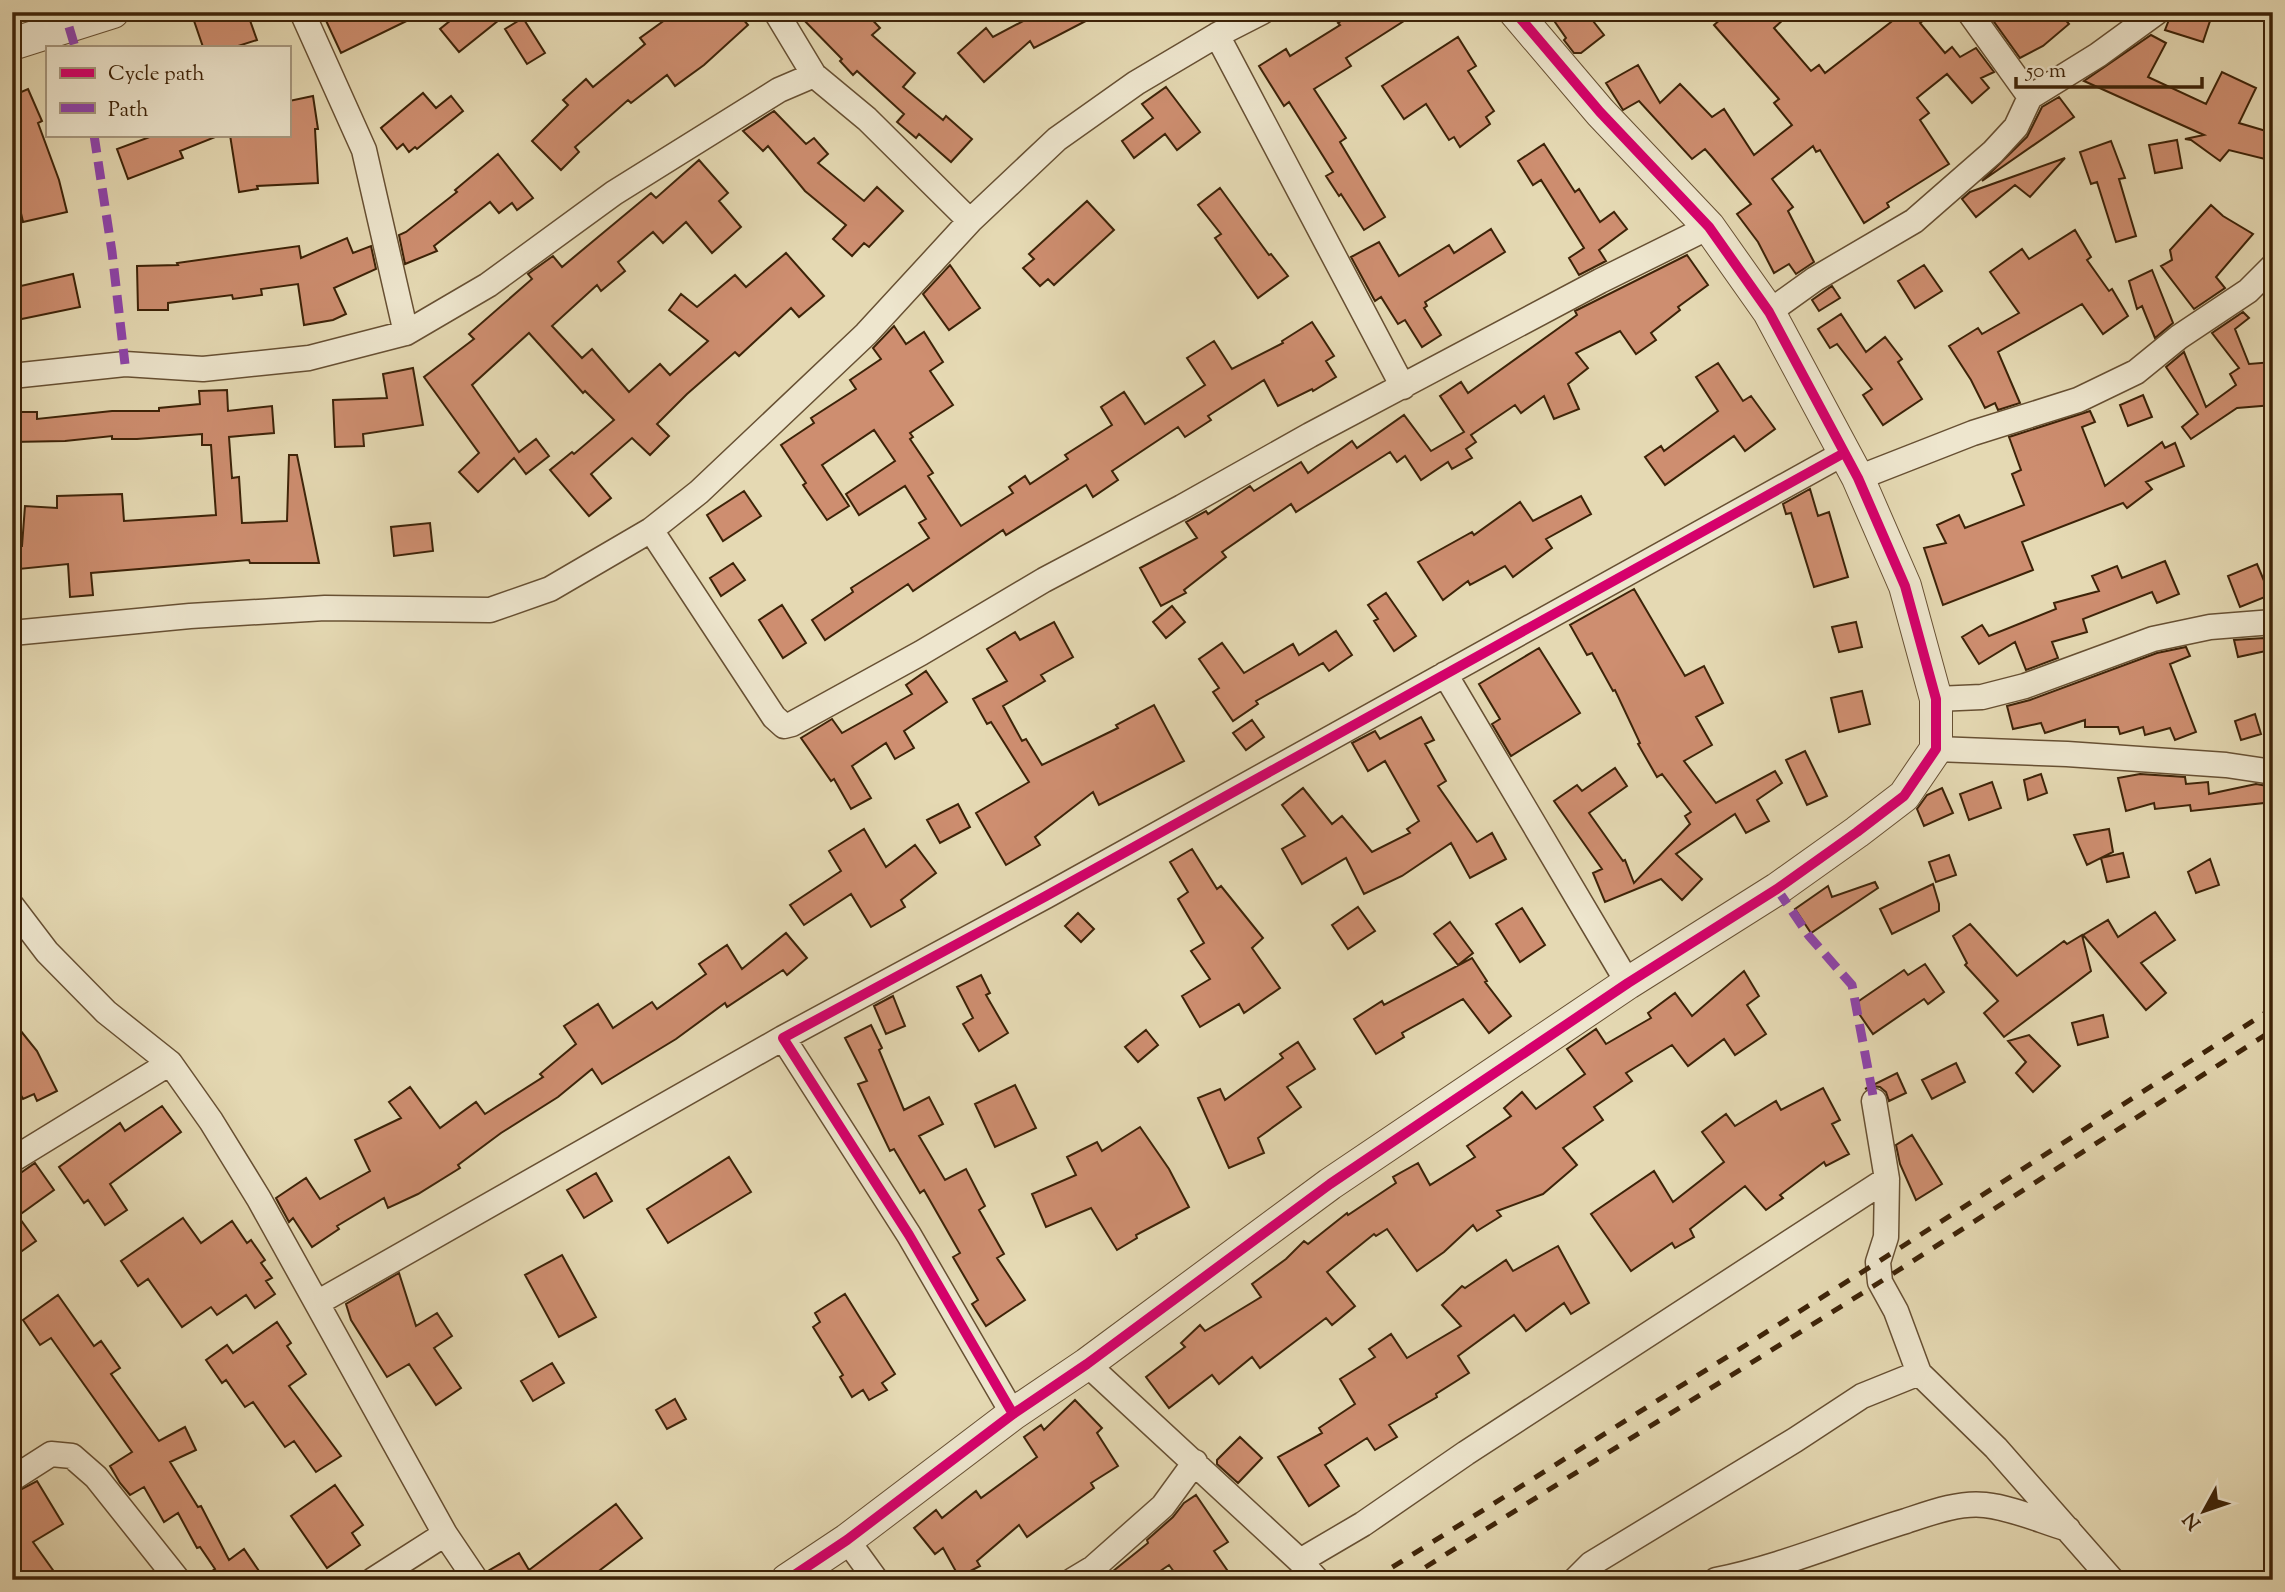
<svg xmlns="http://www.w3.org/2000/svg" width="2285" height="1592" font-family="'Sorts Mill Goudy',serif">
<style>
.building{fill:#ce8e70;stroke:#3d2308;stroke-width:2}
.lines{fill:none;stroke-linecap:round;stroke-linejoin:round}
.minor-casing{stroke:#675033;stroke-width:27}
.tertiary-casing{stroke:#675033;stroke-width:34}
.minor{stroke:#eee6ce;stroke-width:24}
.tertiary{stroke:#eee6ce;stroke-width:32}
.rail{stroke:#3d2308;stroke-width:5;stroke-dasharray:12 12;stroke-linecap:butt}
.quiet{stroke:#8e44ad;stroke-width:9;stroke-dasharray:18 9;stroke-linecap:butt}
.cycleway-casing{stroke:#eee6ce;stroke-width:15}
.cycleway{stroke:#d6006c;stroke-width:10}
</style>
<rect width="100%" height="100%" fill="#e5d9b3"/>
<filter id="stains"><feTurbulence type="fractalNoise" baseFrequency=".00286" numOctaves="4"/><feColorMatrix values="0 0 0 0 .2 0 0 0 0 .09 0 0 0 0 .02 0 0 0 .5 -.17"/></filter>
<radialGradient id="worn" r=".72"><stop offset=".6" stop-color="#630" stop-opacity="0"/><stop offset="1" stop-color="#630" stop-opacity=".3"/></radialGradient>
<path class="building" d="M191 12H247L257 40 235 47H203Z
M322 12H425L341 53Z
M461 12H509L459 52 440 29Z
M676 12H737L748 25 704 65 675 86 667 75 631 103 628 100 575 147 579 152 561 170 532 141 568 105 563 100 586 79 593 87 645 44 640 38Z
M796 12H865L880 28 872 35 915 73 903 87 943 120 946 116 972 139 951 162 919 134 916 138 897 122 904 114 857 71 853 75 840 61 842 59Z
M1040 12H1103L1034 48 1030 41 984 82 958 53 986 28 993 37Z
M1355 12H1418L1346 58 1351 66 1314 89 1346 138 1340 142 1385 217 1364 230 1341 194 1339 196 1326 176 1333 172 1289 102 1284 106 1259 66 1286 49 1290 56 1340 25 1338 23Z
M1548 12H1586L1604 35 1581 53H1574L1564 40 1566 38Z
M1729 12H1792L1774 28 1811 71 1819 65 1825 73 1891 22 1884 12H1935L1920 23 1945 53 1952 47 1960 57 1976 48 1994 72 1981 78 1989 88 1972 103 1947 74 1917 98 1929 113 1920 120 1949 164 1887 203 1889 207 1864 223 1820 150 1816 152 1813 146 1772 179 1793 207 1788 211 1814 262 1796 274 1789 264 1774 273 1758 242 1737 214 1751 204 1712 157 1705 149 1692 159 1639 101 1623 110 1606 83 1638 65 1660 103 1680 84 1712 117 1724 109 1754 155 1792 125 1774 103 1779 99 1714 25Z
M1987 12H2059L2069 24 2043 46 2020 58Z
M2172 12H2213L2203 42 2165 30Z
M523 18 545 53 527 64 505 29Z
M2151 35 2166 43 2148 77 2206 104 2222 72 2256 88 2239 123 2273 133V161L2229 150 2220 161 2191 140 2185 139 2204 135 2084 81Z
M1458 37 1476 66 1468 71 1494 111 1486 117 1490 124 1460 147 1454 137 1449 140 1426 104 1404 119 1382 86Z
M1166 87 1200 132 1177 150 1165 134 1134 158 1122 141 1153 118 1142 104Z
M28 89 42 121 38 123 59 180 67 212 23 222 12 174V96Z
M423 93 436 108 451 96 463 111 417 149 415 147 409 152 403 144 397 149 381 128Z
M313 96 318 129H315L318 183 257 186 258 189 239 192 230 135H289V101Z
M2059 97 2074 117 1982 181 2027 137 2042 107Z
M774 111 806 144 814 138 828 154 818 163 864 201 877 187 903 211 869 247 864 243 852 256 833 239 846 225 805 191 768 146 763 151 743 131Z
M155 135H217L218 136 180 151 183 158 128 179 117 149Z
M2177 140 2182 168 2155 173 2149 145Z
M2111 141 2125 178 2119 179 2136 236 2116 242 2097 182 2091 184 2080 152Z
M1544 144 1575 192 1579 189 1600 222 1614 212 1627 229 1599 250 1606 261 1579 275 1569 258 1584 248 1541 180 1533 185 1518 161Z
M498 154 533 198 517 210 512 203 499 213 490 202 434 246 437 251 405 264 399 235 406 232 457 192 455 190Z
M2065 158 2030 197 2015 185 1976 217 1962 199 1970 192Z
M699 160 728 193 719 201 741 227 712 253 686 222 663 243 653 232 618 262 625 271 601 291 597 285 552 326 582 358 592 349 629 392 660 364 670 375 708 341 669 310 681 294 697 307 735 275 746 287 786 253 824 296 799 317 791 308 739 356 735 352 687 394 657 424 669 436 650 455 632 438 591 474 611 498 589 516 550 470 572 452 574 454 614 420 585 391 583 393 529 333 472 385 519 452 536 439 549 456 526 474 514 458 478 492 459 472 479 453 424 377 474 339 469 334 532 279 528 274 553 256 562 267 651 193 656 198Z
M1220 188 1269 255 1271 254 1288 276 1258 298 1215 238 1221 234 1198 205Z
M1087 201 1114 230 1054 285 1048 279 1040 286 1023 268 1034 259 1029 254Z
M2211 205 2223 216 2253 234 2216 277 2225 288 2194 309 2161 266 2172 260 2170 250Z
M1491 229 1505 252 1425 302 1427 306 1424 308 1441 335 1422 347 1405 320 1398 324 1381 297 1375 301 1351 257 1379 242 1399 276 1449 245 1454 253Z
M2075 230 2091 257 2087 260 2109 291 2112 289 2128 316 2103 334 2082 304 1998 352 2020 403 1998 410 1995 403 1985 408 1971 380 1949 346 1978 328 1982 334 2019 313 1990 272 2022 249 2029 259Z
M347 238 353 253 371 246 376 269 334 288 346 314 333 320 304 325 298 284 261 289 262 295 233 299 232 295 168 303V310H138L137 266 178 265 177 263 299 246 301 258Z
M1687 255 1708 285 1678 307 1680 310 1651 333 1656 340 1636 354 1620 331 1576 353 1588 368 1568 384 1579 409 1554 419 1544 396 1521 413 1515 405 1471 435 1476 442 1466 449 1472 458 1452 469 1448 462 1421 480 1405 456 1397 462 1390 452 1296 512 1291 504 1222 552 1226 557 1184 590 1186 593 1161 606 1140 568 1197 538 1186 522 1206 511 1208 514 1250 486 1254 491 1301 462 1308 473 1352 441 1357 448 1404 415 1431 451 1464 432 1440 396 1461 382 1468 393 1577 315 1575 311Z
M950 265 980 308 949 330 923 294Z
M1924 265 1942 291 1915 308 1898 281Z
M2152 270 2173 323 2155 338 2142 306 2137 309 2129 281Z
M73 274 80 307 12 321V288Z
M1832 286 1840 298 1819 311 1812 300Z
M2243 312 2249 318 2235 329 2249 364 2273 362V405L2237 408 2191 439 2182 427 2198 414 2166 367 2184 352 2206 407 2236 385 2230 374 2239 368 2212 333Z
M1841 314 1866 352 1885 337 1902 359 1898 362 1922 399 1883 425 1863 395 1872 389 1837 344 1830 348 1818 329Z
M1312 322 1334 356 1326 361 1336 377 1313 391 1312 389 1278 406 1264 380 1208 416 1211 420 1185 437 1178 427 1112 471 1118 480 1093 497 1086 485 1006 535 1003 530 913 591 908 584 825 640 812 620 853 592 851 588 929 538 919 523 926 519 905 486 859 515 846 494 895 461 874 430 822 465 849 506 827 520 803 485 806 483 781 445 814 423 811 418 856 389 850 380 881 359 873 348 894 326 906 344 924 332 943 362 930 371 953 405 910 433 913 437 910 439 933 473 928 476 961 526 1013 493 1009 487 1025 476 1030 484 1068 459 1065 455 1112 425 1101 407 1124 392 1145 424 1205 385 1187 358 1214 341 1232 369 1283 343 1282 341Z
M1718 363 1743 401 1751 396 1775 429 1745 451 1734 436 1665 485 1645 457 1661 446 1664 451 1718 411 1696 377Z
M413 368 423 425 363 434 364 446 335 447 333 400 387 398 383 374Z
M227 390 228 411 272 406 274 433 229 437 232 478 239 477 242 523 287 521 289 455H297L319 563H250L249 560 91 573 93 595 70 597 68 564 19 569 16 546H22L25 506 57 508V496L122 494 124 521 216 515 211 445H202V434L137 439H112V436L65 441 12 442V412H37V419L112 411H159V408L200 404 199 391Z
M2143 395 2152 417 2128 426 2120 405Z
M2090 411 2095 422 2082 427 2105 486 2162 442 2165 448 2175 443 2184 466 2146 482 2152 489 2127 508 2123 503 2022 542 2033 570 1943 605 1924 548 1946 543 1937 525 1959 515 1965 528 2024 505 2012 474 2021 470 2009 437Z
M1810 489 1818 516 1829 512 1848 577 1814 587 1791 513 1786 514 1783 504Z
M744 491 761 516 723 541 707 515Z
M1581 496 1591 514 1546 539 1552 548 1513 577 1505 566 1470 585 1468 581 1443 600 1418 562 1472 532 1474 535 1520 502 1533 521Z
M430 523 433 551 394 556 391 527Z
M2165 561 2179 594 2157 603 2152 592 2083 619 2087 632 2052 642 2058 658 2026 670 2015 642 1979 664 1962 637 1982 625 1989 636 2056 609 2054 603 2099 591 2092 576 2117 566 2122 578Z
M733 563 745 580 721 596 710 578Z
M2257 564 2270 595 2240 607 2228 576Z
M1634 589 1685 676 1704 666 1723 703 1696 717 1712 745 1684 761 1716 803 1775 771 1782 783 1757 800 1769 821 1746 833 1735 814 1676 854 1702 879 1682 900 1661 879 1605 902 1593 873 1602 869 1554 801 1577 785 1582 791 1615 768 1627 786 1589 813 1623 861 1625 860 1634 883 1690 824 1685 816 1691 812 1662 774 1657 777 1638 744 1640 743 1615 690 1613 691 1592 653 1587 655 1570 625Z
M1386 593 1416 636 1394 651 1374 621 1378 619 1368 605Z
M782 605 806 643 783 658 759 620Z
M1172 606 1185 622 1166 638 1153 622Z
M1054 622 1073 657 1041 675 1045 681 1003 706 1022 741 1026 739 1042 765 1118 728 1116 725 1154 705 1184 761 1099 805 1093 792 1035 837 1040 845 1006 865 976 813 1029 782 991 722 987 724 973 699 1007 681 987 649 1015 632 1020 640Z
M1856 622 1862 647 1839 652 1832 627Z
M1336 631 1352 655 1329 671 1323 663 1256 701 1258 704 1233 721 1213 692 1219 688 1199 659 1222 643 1244 673 1293 644 1299 655Z
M2264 638 2266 651 2238 657 2234 640Z
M2186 647 2190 656 2170 664 2196 732 2175 740 2170 728 2145 735 2143 727 2120 734 2118 727H2085V720L2045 733 2041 723 2013 729 2007 706 2030 700 2157 653Z
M1539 648 1580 713 1511 756 1492 724 1500 719 1479 684Z
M926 671 947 702 904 731 914 748 895 759 886 743 852 766 871 798 851 809 834 779 831 781 801 738 832 719 842 733 912 694 906 685Z
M1862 691 1870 724 1839 732 1831 698Z
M2255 714 2261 734 2241 740 2235 721Z
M1421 717 1434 740 1425 744 1446 781 1438 786 1477 842 1492 833 1506 859 1470 878 1451 843 1402 876 1364 894 1346 858 1302 884 1282 849 1305 836 1282 805 1303 788 1332 824 1342 816 1372 852 1410 833 1407 829 1419 821 1385 761 1368 771 1352 743 1375 731 1380 739Z
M1252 720 1264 737 1246 750 1233 733Z
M1805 751 1827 796 1807 805 1786 760Z
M2041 774 2047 793 2028 800 2024 780Z
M2140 774 2185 777 2186 784 2208 782 2209 794 2256 784 2273 787V802L2191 811 2190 805 2155 809 2154 803 2126 811 2118 778Z
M1992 782 2001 808 1969 820 1960 794Z
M1942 788 1953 813 1924 826 1917 809 1927 795Z
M958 804 970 827 940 843 927 820Z
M864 829 886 867 915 845 936 873 901 900 905 907 871 927 851 894 804 925 790 905 841 871 829 851Z
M2109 829 2113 852 2087 865 2074 835Z
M1192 849 1217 889 1221 886 1263 938 1252 948 1280 988 1244 1013 1239 1004 1200 1027 1182 996 1210 979 1191 951 1204 943 1178 899 1188 892 1170 862Z
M2123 853 2129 877 2107 882 2101 858Z
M1949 855 1956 875 1936 882 1929 862Z
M2210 859 2219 885 2196 893 2188 872Z
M1875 882 1878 888 1811 933 1795 909 1828 886 1832 897Z
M1933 884 1939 904V911L1892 934 1880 909Z
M1358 907 1375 931 1348 949 1332 925Z
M1522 908 1545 945 1520 962 1496 924Z
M2155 912 2175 940 2141 963 2166 993 2146 1010 2083 935 2108 920 2118 937Z
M1078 913 1094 929 1081 942 1065 926Z
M1450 922 1473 953 1458 965 1434 934Z
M1970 924 2017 976 2064 941 2067 944 2082 935 2091 971 2004 1037 1984 1013 1998 1001 1965 965 1967 963 1953 936Z
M786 933 807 958 787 975 783 970 727 1007 725 1003 676 1039 602 1084 592 1069 558 1097 501 1133 458 1165 460 1168 418 1194 388 1208 384 1198 337 1226 339 1229 312 1247 293 1218 289 1222 276 1198 306 1178 320 1199 370 1171 355 1140 401 1118 389 1102 410 1087 440 1128 476 1102 485 1114 543 1077 540 1074 576 1044 564 1026 598 1004 613 1028 652 1002 657 1009 706 974 699 964 727 945 742 969Z
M1472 958 1487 981 1485 982 1511 1016 1489 1033 1463 999 1402 1033 1404 1037 1376 1054 1354 1019 1382 1001 1384 1005Z
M1925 964 1944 992 1928 1004 1924 999 1873 1034 1853 1005 1904 970 1908 975Z
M1744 971 1759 996 1747 1005 1766 1034 1735 1055 1724 1039 1688 1066 1672 1045 1626 1073 1632 1081 1594 1107 1603 1120 1563 1148 1577 1165 1543 1194 1497 1211 1501 1216 1477 1231 1473 1225 1444 1252 1417 1271 1387 1229 1376 1236 1374 1234 1327 1272 1355 1306 1332 1325 1326 1318 1260 1368 1252 1357 1219 1384 1212 1375 1169 1408 1146 1377 1185 1347 1181 1343 1200 1325 1205 1331 1261 1297 1252 1284 1286 1259 1304 1241 1308 1244 1347 1213 1348 1215 1396 1183 1393 1177 1418 1163 1430 1185 1475 1157 1467 1146 1511 1116 1504 1108 1522 1092 1536 1109 1585 1074 1567 1049 1596 1029 1606 1044 1651 1018 1648 1013 1675 993 1692 1016Z
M981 975 990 993 986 995 1008 1033 979 1051 963 1024 973 1018 957 987Z
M893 996 905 1026 886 1034 874 1006Z
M2103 1015 2108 1037 2078 1045 2072 1023Z
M12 1020 37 1051 57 1091 37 1101 34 1094 23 1099 12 1079Z
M871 1025 882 1048 879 1050 904 1110 929 1097 943 1124 919 1136 945 1180 966 1169 985 1206 979 1210 1004 1254 997 1258 1025 1300 986 1326 972 1304 978 1300 953 1257 960 1253 924 1190 920 1193 894 1149 890 1151 858 1084 867 1081 845 1038Z
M1146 1030 1158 1045 1138 1062 1125 1047Z
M2029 1035 2060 1066 2033 1092 2016 1073 2026 1062 2008 1041Z
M1298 1042 1315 1069 1287 1087 1301 1107 1258 1138 1264 1153 1229 1168 1198 1098 1220 1089 1225 1100 1283 1058 1280 1054Z
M1956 1063 1965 1082 1932 1099 1922 1080Z
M1897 1073 1906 1093 1889 1101 1886 1092 1880 1087 1872 1086 1865 1089Z
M1015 1085 1036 1128 995 1147 975 1104Z
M1823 1088 1840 1120 1832 1124 1849 1154 1826 1166 1824 1162 1780 1195 1783 1198 1766 1210 1745 1186 1690 1229 1694 1237 1675 1248 1672 1243 1631 1271 1591 1214 1654 1171 1673 1202 1724 1162 1702 1132 1726 1114 1735 1126 1776 1101 1781 1110Z
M162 1106 181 1132 110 1184 127 1210 105 1225 88 1200 84 1203 59 1167 120 1123 125 1131Z
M1140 1127 1169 1169 1189 1207 1136 1235 1137 1238 1117 1250 1091 1208 1046 1227 1032 1194 1076 1175 1067 1157 1097 1142 1102 1151Z
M1912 1135 1942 1184 1916 1200 1900 1164 1896 1145Z
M729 1157 751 1192 668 1243 647 1209Z
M35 1163 54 1190 18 1216 36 1241 12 1258V1179Z
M596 1173 612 1201 584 1218 567 1190Z
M183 1218 201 1243 232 1221 247 1243 251 1240 265 1260 261 1263 272 1278 266 1281 275 1294 255 1308 246 1295 217 1315 211 1307 182 1327 148 1279 138 1286 121 1261Z
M1558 1246 1589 1303 1571 1314 1564 1303 1526 1331 1514 1315 1458 1356 1469 1373 1436 1394 1437 1397 1389 1425 1397 1437 1375 1450 1367 1438 1325 1465 1339 1486 1309 1506 1278 1457 1322 1433 1319 1428 1355 1404 1340 1379 1375 1357 1369 1349 1391 1334 1407 1358 1461 1326 1442 1305 1462 1286 1465 1288 1506 1260 1513 1271Z
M562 1255 596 1317 559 1337 525 1275Z
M399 1273 416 1326 437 1313 452 1336 434 1348 461 1388 436 1405 409 1364 387 1377 351 1320 346 1304Z
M845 1294 895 1374 882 1383 887 1390 869 1400 863 1390 852 1397 840 1377 843 1375 813 1327 820 1322 815 1313Z
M58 1295 94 1346 101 1341 120 1368 111 1374 159 1441 185 1427 196 1450 170 1462 198 1507 201 1506 229 1560 244 1549 259 1571 246 1580H199L215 1569 200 1547 197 1548 178 1513 164 1522 144 1487 130 1495 120 1483 110 1466 132 1452 51 1338 40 1345 23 1320Z
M277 1322 291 1343 287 1346 306 1374 289 1386 341 1456 316 1472 294 1441 285 1447 253 1402 245 1407 226 1380 222 1383 206 1360 227 1345 233 1353Z
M552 1363 564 1383 533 1401 521 1381Z
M675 1399 686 1419 667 1429 656 1410Z
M1075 1400 1102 1428 1097 1433 1118 1466 1091 1483 1094 1488 1027 1537 1019 1525 977 1561 980 1566 959 1577 943 1548 935 1554 914 1528 936 1510 942 1518 976 1491 981 1498 1037 1457 1024 1437 1041 1425 1044 1430Z
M1240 1437 1262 1458 1238 1483 1217 1464V1460Z
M37 1481 63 1524 33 1542 60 1580H12V1494Z
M335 1485 363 1525 352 1533 360 1545 327 1568 291 1516Z
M1196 1495 1228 1542 1214 1551 1234 1580H1180L1169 1565 1147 1580H1102L1148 1543 1147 1540 1173 1517 1184 1503Z
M616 1504 642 1538 587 1580H491L488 1571 519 1553 529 1570Z"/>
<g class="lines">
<g class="minor-casing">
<path id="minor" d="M302 12 364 150 406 333
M776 12 814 75
M1969 12 2030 97
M1217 35 1403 387
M1769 312 1815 279 1914 221 1993 152 2016 127 2030 97 2098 55 2157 12
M12 376 125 364 203 369 309 358 406 333 488 285 614 193 779 90 814 75 867 119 970 221
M1858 478 1973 433 2078 400 2136 372 2179 337 2248 291 2273 266
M651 530 774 717 784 726 792 724 921 653 1044 580 1182 507 1310 435 1600 281 1709 227
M12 633 190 616 325 608 490 610 550 589 651 530 699 492 866 334 970 221 1057 139 1136 83 1217 35 1262 12
M1445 674 1628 983
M1936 699 1982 697 2025 686 2153 639 2210 627 2273 622
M1936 749 2067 754 2226 765 2273 772
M12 906 47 952 106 1012 170 1063 211 1121 259 1199 445 1534 476 1580
M12 1160 170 1063
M1887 1179 1886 1237 1878 1262 1880 1282 1896 1311 1919 1373 1996 1448 2112 1580
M317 1303 783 1038
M1087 1364 1300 1561 1363 1524 1466 1453 1887 1179 1874 1101
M1013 1414 909 1235 783 1038 1046 896 1844 453
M12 1479 51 1454 72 1456 96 1477 178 1580
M847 1540 876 1580
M1300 1561 1317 1580
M373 1580 445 1534
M1073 1580 1093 1568 1163 1506 1195 1462
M1575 1580 1591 1564 1795 1440 1862 1396 1919 1373
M1716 1580C1781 1567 1843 1540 1906 1521 1930 1513 1959 1502 1985 1505 2013 1508 2041 1521 2068 1529"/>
</g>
<g class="tertiary-casing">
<path id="tertiary" d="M12 44 113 12
M787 1580 847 1540 1013 1414 1087 1364 1330 1184 1628 983 1777 889 1857 832 1904 796 1936 749V699L1905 586 1858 478 1769 312 1709 227 1600 112 1515 12"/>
</g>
<use href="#minor" class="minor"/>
<use href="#tertiary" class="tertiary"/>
<path class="rail" d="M1372 1580 1878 1262 2273 1008
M1405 1580 1880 1282 2273 1030"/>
<path class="quiet" d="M69 27 75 47
M94 135 112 252 125 364
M1777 889 1809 936 1852 985 1874 1101"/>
<g class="cycleway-casing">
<path id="cycleway" d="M1013 1414 909 1235 783 1038 1046 896 1844 453
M787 1580 847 1540 1013 1414 1087 1364 1330 1184 1628 983 1777 889 1857 832 1904 796 1936 749V699L1905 586 1858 478 1769 312 1709 227 1600 112 1515 12"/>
</g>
<use href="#cycleway" class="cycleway"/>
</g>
<rect width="2285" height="1592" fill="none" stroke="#e5d9b3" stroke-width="42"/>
<rect x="14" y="14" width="2257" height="1564" fill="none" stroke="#3d2308" stroke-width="3.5"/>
<rect x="21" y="21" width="2243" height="1550" fill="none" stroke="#3d2308" stroke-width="2"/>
<rect x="46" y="46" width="245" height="91" fill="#eee6ce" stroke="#a7987f" stroke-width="2"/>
<rect x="60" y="68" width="35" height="10" fill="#d6006c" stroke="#a7987f" stroke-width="2"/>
<text x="108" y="80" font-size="21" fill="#3d2308">Cycle path</text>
<rect x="60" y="103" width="35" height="10" fill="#8e44ad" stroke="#a7987f" stroke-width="2"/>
<text x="108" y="116" font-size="21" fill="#3d2308">Path</text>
<g transform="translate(2204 1511) rotate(230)" stroke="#eee6ce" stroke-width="5" paint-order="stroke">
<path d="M0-5L12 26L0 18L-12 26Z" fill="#3d2308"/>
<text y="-10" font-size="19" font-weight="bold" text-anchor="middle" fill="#3d2308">N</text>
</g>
<path d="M2016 77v10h186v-10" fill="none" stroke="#3d2308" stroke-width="3.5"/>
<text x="2026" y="77" font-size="21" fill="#3d2308" stroke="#eee6ce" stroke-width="5" paint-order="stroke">50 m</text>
<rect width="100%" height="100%" filter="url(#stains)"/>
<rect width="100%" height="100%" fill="url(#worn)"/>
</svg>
